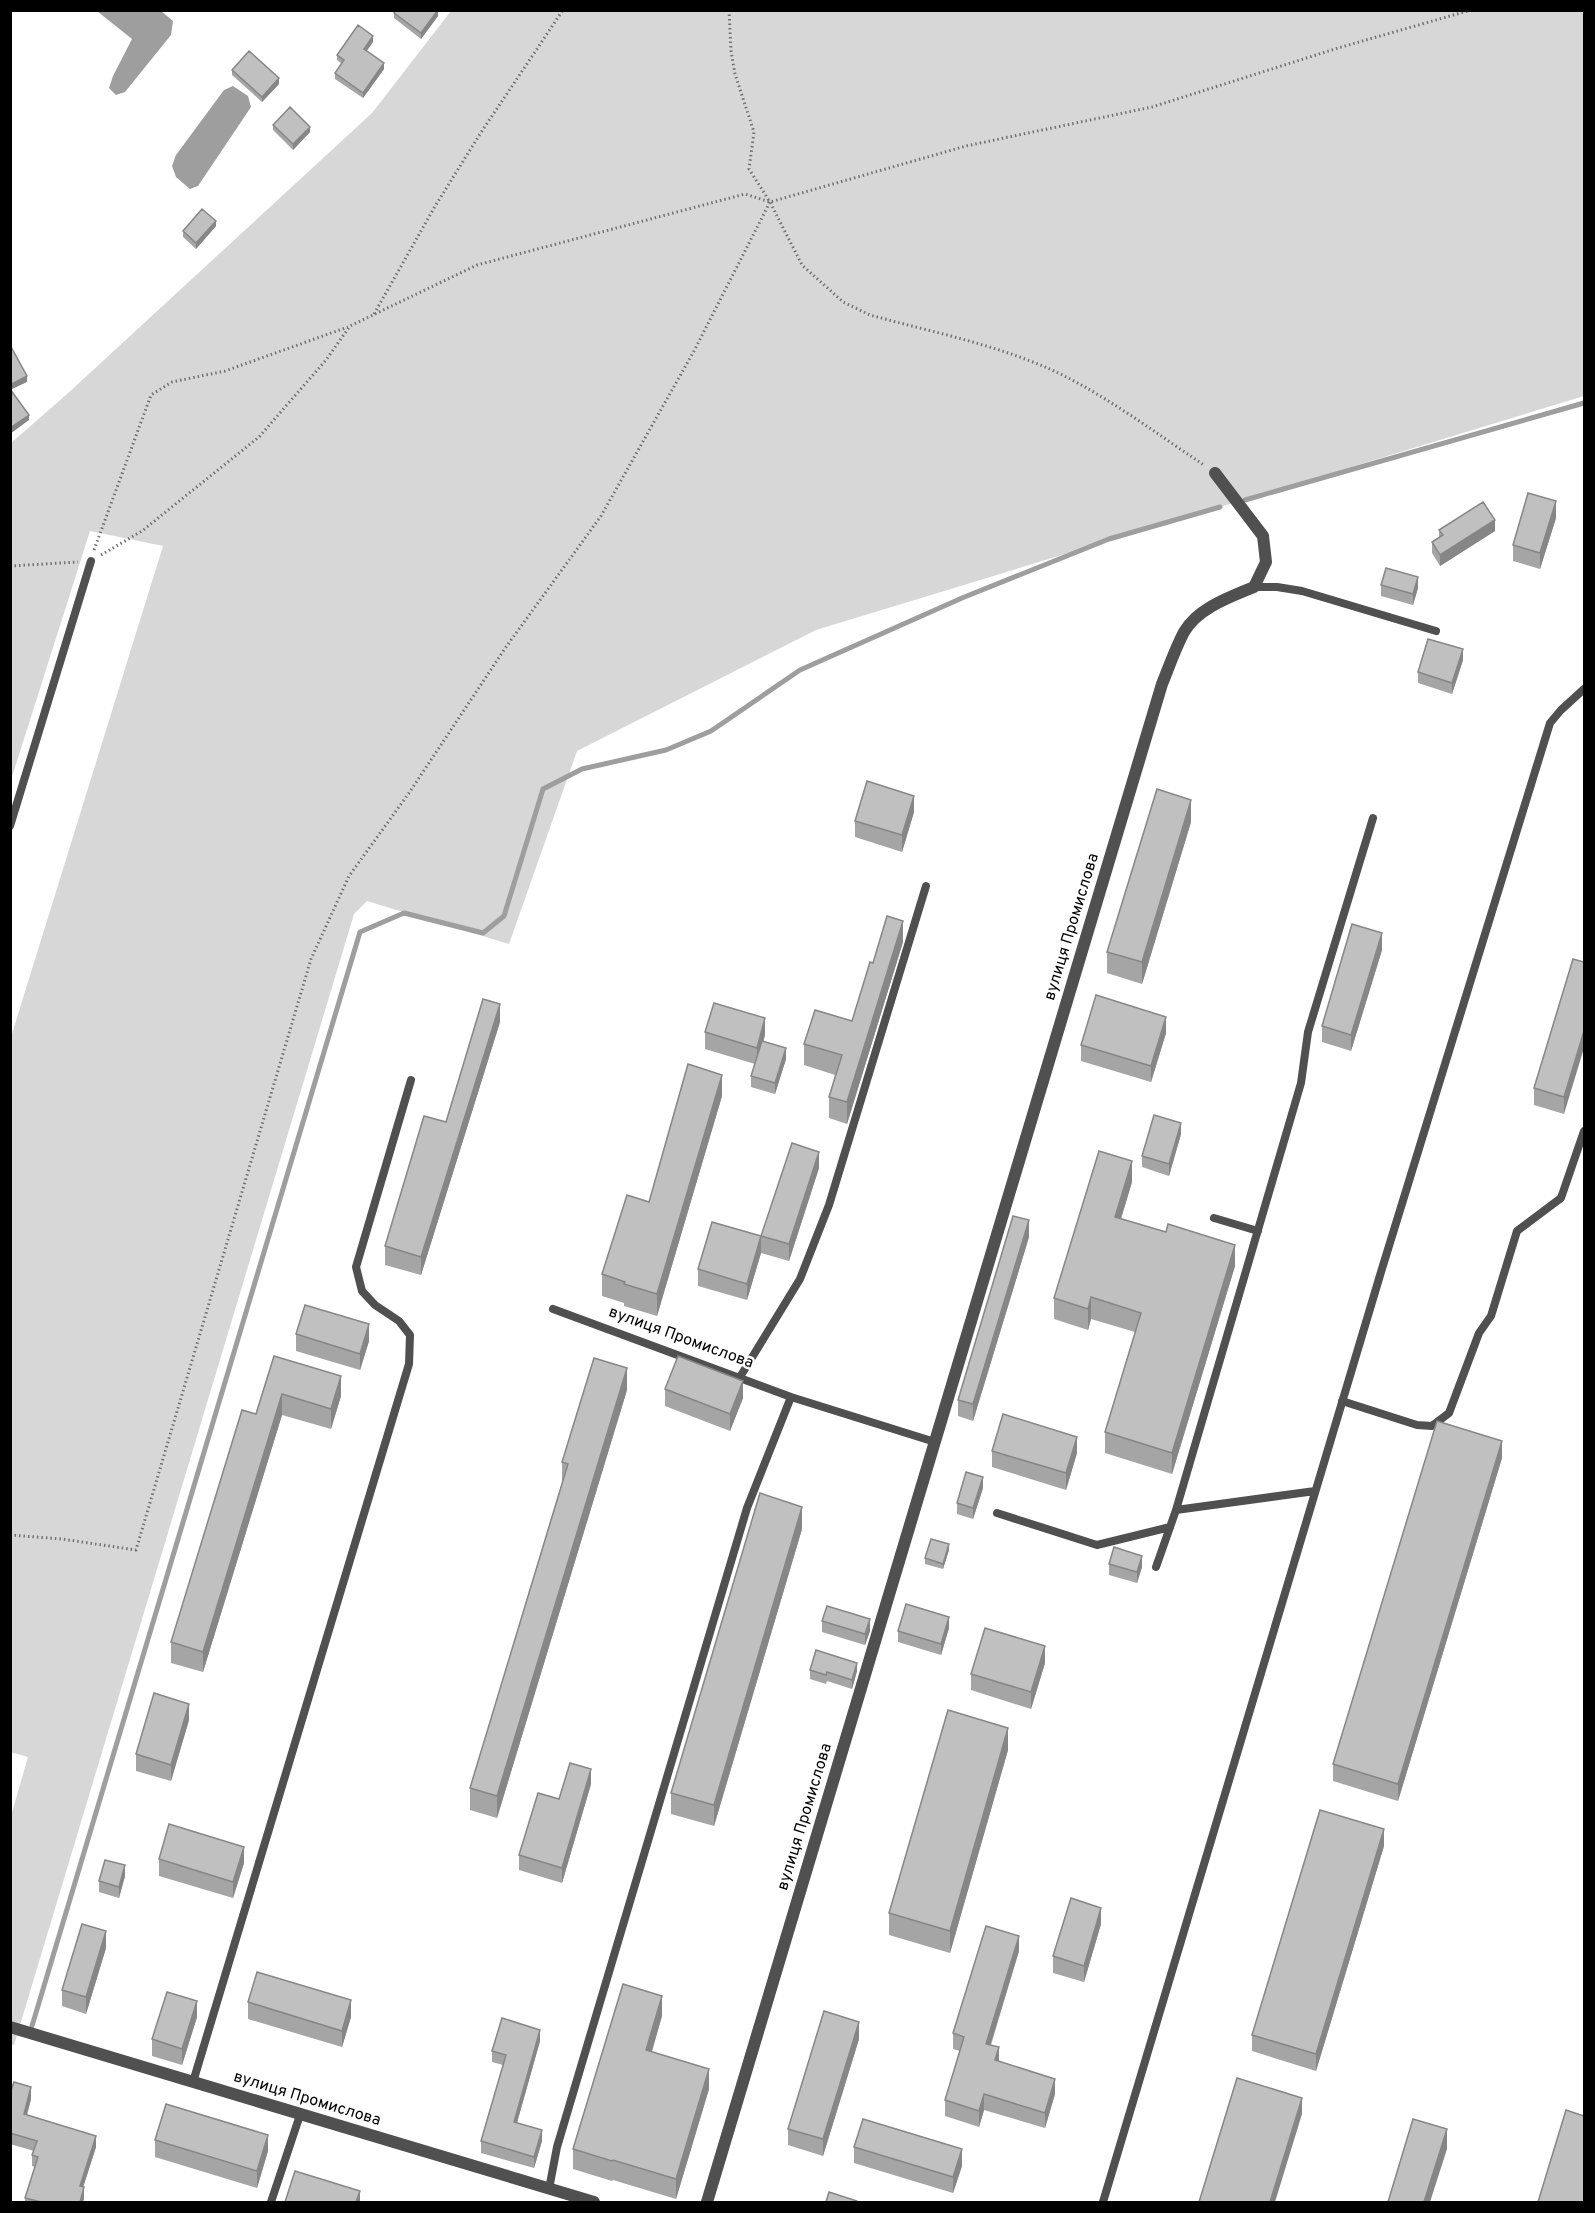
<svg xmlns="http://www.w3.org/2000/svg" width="1595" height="2213" font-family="Overpass,sans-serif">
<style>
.green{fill:#d7d7d7}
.water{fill:#9e9e9e}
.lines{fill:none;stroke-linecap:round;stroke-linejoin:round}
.stream{stroke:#9e9e9e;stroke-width:5}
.path{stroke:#727272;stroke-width:3;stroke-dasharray:1.5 3;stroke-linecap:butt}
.service{stroke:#505050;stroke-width:8}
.minor{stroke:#505050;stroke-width:12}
.wall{fill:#a5a5a5}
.shaded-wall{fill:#868686}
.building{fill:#c0c0c0;stroke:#868686;stroke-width:1.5}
.labels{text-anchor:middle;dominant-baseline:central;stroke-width:5;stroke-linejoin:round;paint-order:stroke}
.street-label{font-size:16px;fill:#000;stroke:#fff}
</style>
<rect width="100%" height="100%" fill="#fff"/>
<path class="green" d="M451 11H1584V396L816 630 577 751 509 944 367 901 354 914 14 2045 10 2044 11 1816 28 1757 10 1752 11 1037 163 546 90 531 11 780V443L66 395 372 113Z"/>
<path class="water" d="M97 11H161L173 21 171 35 125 92 116 95 109 88 113 76 132 39Z
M233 86 248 96 251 107 198 186 190 189 176 177 172 166 176 155 224 90Z"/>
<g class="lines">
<path class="stream" d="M1245 500 1584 403
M32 2026 360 932 404 913 483 933 504 916 543 789 582 769 666 750 711 731 800 670 962 598 1109 539 1220 507"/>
<path class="path" d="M729 10 731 51 735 74 754 132 749 169 770 202 802 265 843 302 870 315C928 331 989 343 1045 367 1099 390 1154 432 1204 465
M374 314 434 208 480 134 563 10
M94 550 151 395 172 382 225 371 348 327
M101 555 142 531 259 437 326 360 350 326 477 265 745 194 770 202 966 146 1152 107 1338 48 1471 10
M10 566 78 562
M10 1535 62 1539 136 1550 311 959 349 876 409 793 506 647 601 516 694 351 770 202"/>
<path class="service" d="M1254 587H1277L1302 591 1436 631
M10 826 91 561
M1214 1218 1258 1231
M553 1309 791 1397 935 1442
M740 1377 800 1279 829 1205 926 886
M1342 1401 1417 1425 1432 1426 1449 1413 1479 1333 1491 1316 1517 1231 1561 1198 1584 1131
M1315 1491 1176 1510 1301 1083 1308 1032 1373 818
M997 1513 1097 1545 1170 1527
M1156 1567 1176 1510
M193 2082 409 1364 410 1335 399 1321 375 1305 362 1291 356 1267 411 1080
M549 2189 557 2147 747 1508 791 1397
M271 2202 300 2115
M1103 2202 1381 1272 1550 723 1561 710 1584 689"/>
<path class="minor" d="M10 2027 594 2202
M707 2202 1162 684C1169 667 1175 649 1184 632 1198 608 1230 597 1254 587L1266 562 1263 536 1215 473"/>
</g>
<path class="wall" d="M394 13 438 16 421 39 394 18Z
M373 42 366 51 384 69 363 98 335 79V73L342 64 337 60V55Z
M232 70 279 84 262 102 232 75Z
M273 125 310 132 293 150 273 130Z
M216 226 196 249 183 237V231Z
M1556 518 1540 569 1513 561V545Z
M1439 530 1495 531 1440 566 1432 553V542L1439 537Z
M1381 585 1418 588 1413 605 1381 596Z
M1463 660 1452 694 1418 683V672Z
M914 812 902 852 855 837V821Z
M1191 822 1142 984 1107 973V952Z
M903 942 847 1124 829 1118V1097L835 1075 804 1065V1044L852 1021Z
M1382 950 1351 1051 1322 1042V1026Z
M1573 959 1564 1114 1534 1105V1088Z
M500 1022 421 1275 385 1265V1246L446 1122Z
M705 1032 765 1035 763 1042 786 1059 775 1094 751 1087V1076L755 1064 705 1049Z
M1166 1033 1151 1082 1081 1061V1045Z
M722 1096 657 1316 624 1306V1303L602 1296V1274L649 1202Z
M1181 1134 1169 1176 1142 1167V1156Z
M819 1168 789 1261 761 1253 747 1300 698 1286V1269L761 1236Z
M1132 1182 1121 1219 1235 1266 1172 1474 1105 1453V1432L1135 1332 1091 1319 1088 1330 1054 1319V1298Z
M1029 1237 973 1421 958 1416V1400Z
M296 1334 369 1341 360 1370 296 1351Z
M274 1356 341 1396 331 1429 282 1415 203 1672 171 1663V1642L256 1414Z
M665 1389 743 1398 730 1431 665 1406Z
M627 1390 497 1818 470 1810V1788L562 1483V1462Z
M992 1451 1077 1453 1066 1490 992 1467Z
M1502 1458 1398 1801 1333 1781V1764Z
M983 1488 973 1519 957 1514V1503Z
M802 1529 714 1826 671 1814V1793Z
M949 1550 943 1569 925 1564V1558Z
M1109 1564 1142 1567 1137 1583 1109 1575Z
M822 1621 870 1631 865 1645 822 1632Z
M949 1628 941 1655 898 1642V1631Z
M1045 1663 1031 1709 971 1690V1674Z
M810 1670 857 1671 852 1689 827 1681 826 1684 810 1679Z
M189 1720 171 1781 136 1771V1754Z
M1008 1750 950 1953 889 1935V1913Z
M591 1784 562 1883 519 1870V1855L559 1799Z
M1384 1846 1316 2071 1252 2051V2035Z
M159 1859 244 1863 233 1898 159 1876Z
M125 1876 119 1898 99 1892V1881Z
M1101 1924 1084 1982 1053 1973V1956Z
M106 1948 86 2014 62 2006V1990Z
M1019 1951 991 2045 999 2062 1055 2094 1045 2128 984 2110 979 2127 945 2116V2100L960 2051 953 2049V2033Z
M248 2002 351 2017 342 2047 248 2019Z
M662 2016 652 2052 709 2089 676 2199 613 2180 612 2181 573 2169V2149Z
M197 2017 182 2065 152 2056V2039Z
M859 2039 823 2156 788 2145V2129Z
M540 2041 517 2123 542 2141 534 2168 481 2153V2141L503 2065 492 2062V2051Z
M10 2093 31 2099 27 2115 96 2147 83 2187 84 2198 83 2202H25V2198L35 2167 32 2166V2155L34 2151 10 2144Z
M155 2140 268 2151 257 2188 155 2157Z
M854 2147 962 2166 953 2193 854 2163Z"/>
<path class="shaded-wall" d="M438 10V16L421 39V33Z
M373 36V42L364 55V49Z
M384 63V69L363 98V93Z
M279 78V84L262 102V97Z
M310 127V132L293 150V144Z
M216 221V226L196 249V243Z
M27 376V382L10 390V385Z
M29 415V420L10 434V428Z
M1556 501V518L1540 569V553Z
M1495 520V531L1440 566V555Z
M1418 577V588L1413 605V594Z
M1463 649V660L1452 694V683Z
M914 796V812L902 852V835Z
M1191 800V822L1142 984V962Z
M903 921V942L847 1124V1102Z
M1382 933V950L1351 1051V1035Z
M500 1004V1022L421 1275V1257Z
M1166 1017V1033L1151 1082V1066Z
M765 1018V1035L757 1064V1048Z
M1584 1031V1048L1564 1114V1097Z
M786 1048V1059L775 1094V1083Z
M722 1075V1096L657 1316V1294Z
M1181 1123V1134L1169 1176V1164Z
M819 1152V1168L789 1261V1244Z
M1132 1161V1182L1115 1238V1217Z
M1029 1220V1237L973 1421V1404Z
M761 1236V1253L747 1300V1284Z
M1235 1245V1266L1172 1474V1453Z
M1091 1297V1319L1088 1330V1309Z
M369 1324V1341L360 1370V1354Z
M627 1368V1390L497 1818V1796Z
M341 1376V1396L331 1429V1409Z
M743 1381V1398L730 1431V1414Z
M282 1394V1415L203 1672V1652Z
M1077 1437V1453L1066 1490V1473Z
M1502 1441V1458L1398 1801V1784Z
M983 1477V1488L973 1519V1508Z
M802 1507V1529L714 1826V1805Z
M949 1544V1550L943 1569V1564Z
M1142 1556V1567L1137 1583V1572Z
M949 1617V1628L941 1655V1644Z
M870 1619V1631L865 1645V1634Z
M1045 1646V1663L1031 1709V1692Z
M857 1663V1671L852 1689V1680Z
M189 1704V1720L171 1781V1765Z
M1008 1728V1750L950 1953V1931Z
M591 1769V1784L562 1883V1868Z
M1384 1829V1846L1316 2071V2054Z
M244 1847V1863L233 1898V1882Z
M125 1865V1876L119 1898V1887Z
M1101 1908V1924L1084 1982V1966Z
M106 1931V1948L86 2014V1997Z
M1019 1936V1951L986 2059V2044Z
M662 1996V2016L646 2070V2050Z
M351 2000V2017L342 2047V2031Z
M197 2001V2017L182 2065V2049Z
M859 2022V2039L823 2156V2139Z
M540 2030V2041L514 2133V2122Z
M999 2047V2063L995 2060Z
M709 2069V2089L676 2199V2179Z
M1055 2079V2094L1045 2128V2113Z
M31 2087V2099L24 2125V2114Z
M984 2094V2110L979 2127V2111Z
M1302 2098V2114L1275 2202H1270Z
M1447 2129V2149L1430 2202H1424Z
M542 2130V2141L534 2168V2157Z
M268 2135V2151L257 2188V2171Z
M96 2136V2147L80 2197V2186Z
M962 2149V2166L953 2193V2177Z
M84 2187V2198L83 2202H80Z
M360 2191V2202H356Z"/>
<path class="building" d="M395 10H438L421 33 394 13Z
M358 25 373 36 364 49 384 63 363 93 335 73 344 60 337 55Z
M249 51 279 78 262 97 232 70Z
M290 107 310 127 293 144 273 125Z
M202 209 216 221 196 243 183 231Z
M10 345 27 376 10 385Z
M10 389 29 415 10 428Z
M1528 493 1556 501 1540 553 1513 545Z
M1483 502 1495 520 1440 555 1432 542 1443 535 1439 530Z
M1386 568 1418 577 1413 594 1381 585Z
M1428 639 1463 649 1452 683 1418 672Z
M867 781 914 796 902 835 855 821Z
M1157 789 1191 800 1142 962 1107 952Z
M887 916 903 921 847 1102 829 1097 842 1055 804 1044 815 1010 852 1021 870 962 873 963Z
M1352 924 1382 933 1351 1035 1322 1026Z
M1573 959 1584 962V1031L1564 1097 1534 1088Z
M1096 995 1166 1017 1151 1066 1081 1045Z
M483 999 500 1004 421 1257 385 1246 424 1116 446 1122Z
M714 1003 765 1018 757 1048 705 1032Z
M762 1041 786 1048 775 1083 751 1076Z
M688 1064 722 1075 657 1294 624 1284 625 1282 602 1274 627 1195 649 1202Z
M1154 1115 1181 1123 1169 1164 1142 1156Z
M792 1143 819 1152 789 1244 761 1236Z
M1099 1151 1132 1161 1115 1217 1166 1232 1168 1224 1235 1245 1172 1453 1105 1432 1141 1313 1091 1297 1088 1309 1054 1298Z
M1013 1216 1029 1220 973 1404 958 1400Z
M712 1222 761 1236 747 1284 698 1269Z
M305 1305 369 1324 360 1354 296 1334Z
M274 1356 341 1376 331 1409 282 1394 203 1652 171 1642 242 1410 256 1414Z
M678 1356 743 1381 730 1414 665 1389Z
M594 1358 627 1368 497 1796 470 1788 568 1464 562 1462Z
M1003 1414 1077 1437 1066 1473 992 1451Z
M1437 1421 1502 1441 1398 1784 1333 1764Z
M966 1472 983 1477 973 1508 957 1503Z
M760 1493 802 1507 714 1805 671 1793Z
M931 1539 949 1544 943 1564 925 1558Z
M1114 1547 1142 1556 1137 1572 1109 1564Z
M906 1604 949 1617 941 1644 898 1631Z
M827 1606 870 1619 865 1634 822 1621Z
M985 1628 1045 1646 1031 1692 971 1674Z
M816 1650 857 1663 852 1680 827 1672 826 1675 810 1670Z
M154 1693 189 1704 171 1765 136 1754Z
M948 1710 1008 1728 950 1931 889 1913Z
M570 1763 591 1769 562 1868 519 1855 538 1793 559 1799Z
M1320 1810 1384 1829 1316 2054 1252 2035Z
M169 1824 244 1847 233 1882 159 1859Z
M105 1860 125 1865 119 1887 99 1881Z
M1071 1898 1101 1908 1084 1966 1053 1956Z
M82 1924 106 1931 86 1997 62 1990Z
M986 1926 1019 1936 986 2044 999 2047 995 2060 1055 2079 1045 2113 984 2094 979 2111 945 2100 964 2037 953 2033Z
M257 1972 351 2000 342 2031 248 2002Z
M623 1984 662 1996 646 2050 709 2069 676 2179 613 2160 612 2161 573 2149Z
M167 1992 197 2001 182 2049 152 2039Z
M824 2011 859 2022 823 2139 788 2129Z
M502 2018 540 2030 514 2122 542 2130 534 2157 481 2141 506 2055 492 2051Z
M1237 2078 1302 2098 1270 2202H1199Z
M14 2082 31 2087 24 2114 96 2136 80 2186 84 2187 80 2202H41L25 2198 38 2157 32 2155 37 2141 10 2133V2093Z
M166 2104 268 2135 257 2171 155 2140Z
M1566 2110 1584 2116V2202H1538Z
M863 2119 962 2149 953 2177 854 2147Z
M1413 2119 1447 2129 1424 2202H1388Z
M295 2171 360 2191 356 2202H285Z
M829 2192 857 2201V2202H826Z"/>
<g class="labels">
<g class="street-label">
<text transform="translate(1072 927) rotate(-73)">вулиця Промислова</text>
<text transform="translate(681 1338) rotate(20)">вулиця Промислова</text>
<text transform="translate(805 1817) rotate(-73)">вулиця Промислова</text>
<text transform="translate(307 2099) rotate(17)">вулиця Промислова</text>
</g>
</g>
<rect width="1595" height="2213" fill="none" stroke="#000000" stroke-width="24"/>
</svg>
